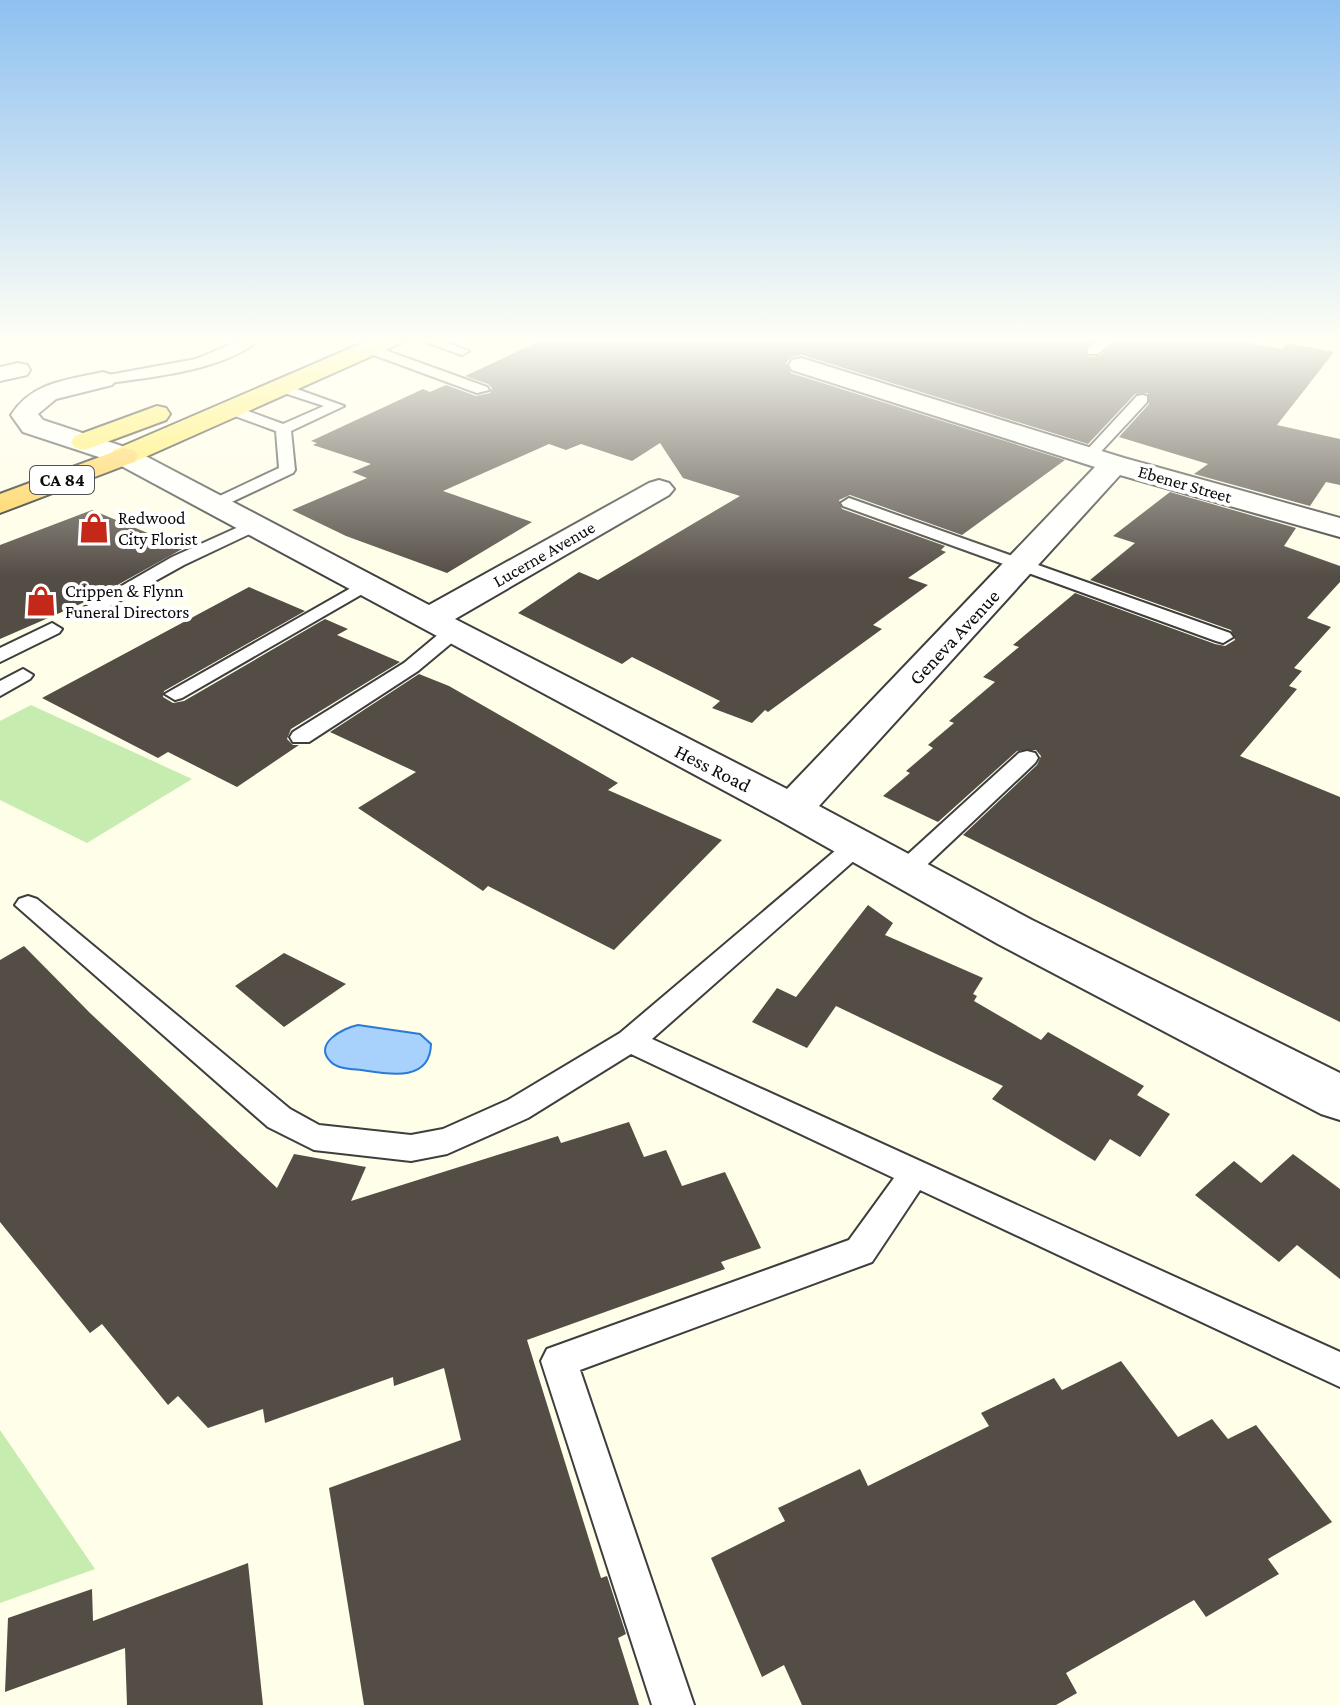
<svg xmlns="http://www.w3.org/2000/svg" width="1340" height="1705" font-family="'Crimson Pro',serif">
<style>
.green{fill:#c6ecaf}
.water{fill:#a8d1fb;stroke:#2a7ad7;stroke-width:2}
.building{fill:#544d46}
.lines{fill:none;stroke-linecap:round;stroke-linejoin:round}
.service-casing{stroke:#3e3e3e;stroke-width:4}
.minor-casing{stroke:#3e3e3e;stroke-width:4}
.primary-casing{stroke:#1c1c1c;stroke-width:4}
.trunk-casing{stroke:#1c1c1c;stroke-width:4}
.service{fill:#fff;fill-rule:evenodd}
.minor{fill:#fff;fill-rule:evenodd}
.primary{fill:#ffed58;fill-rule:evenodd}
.trunk{fill:#ffd04f;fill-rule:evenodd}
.labels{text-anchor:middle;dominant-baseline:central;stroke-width:8;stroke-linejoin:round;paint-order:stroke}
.shield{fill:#fff;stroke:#545454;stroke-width:2}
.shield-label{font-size:18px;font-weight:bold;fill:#0b0b0b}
.far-street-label{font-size:18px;fill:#0b0b0b;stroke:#fff}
.far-poi-label{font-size:18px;fill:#0b0b0b;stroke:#fff;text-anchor:start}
.street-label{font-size:20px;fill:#0b0b0b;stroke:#fff}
</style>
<rect width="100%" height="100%" fill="#fffee8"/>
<path class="green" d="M31 705 192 779 87 843 0 800V721Z
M0 1430 95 1569 0 1603Z"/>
<path class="water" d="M358 1025 420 1034 431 1044C430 1083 388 1074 361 1070 352 1069 338 1069 331 1062 312 1044 343 1028 358 1025Z"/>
<path class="building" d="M546 338H1097L1085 348 1088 357 1100 356 1119 338H1225L1282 349 1287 343 1334 352 1277 425 1340 439V485L1326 482 1310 506 1194 474 1208 464 1119 437 1149 404 1148 393 1135 394 1088 444 802 355 791 357 786 363 791 373 1065 460 962 535 850 495 839 500 842 509 945 546 941 550 946 552 908 578 928 585 873 625 882 629 768 712 765 710 752 723 712 708 720 701 632 657 622 664 518 613 579 572 598 580 740 496 683 478 660 443 632 461 581 444 566 450 549 444 443 491 532 522 447 573 346 536 292 510 367 478 352 472 371 464 313 445 317 443 311 441 423 389 430 392 446 385 476 396 490 393 492 388 488 384 465 376Z
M1170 492 1296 528 1284 546 1340 566V582L1307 618 1331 627 1294 668 1302 671 1289 686 1297 689 1240 756 1340 797V1022L963 835 1037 765 1041 756 1036 750 1017 751 938 822 883 796 910 773 906 771 933 748 928 745 954 723 949 721 995 682 983 677 1019 647 1013 645 1075 593 1215 644 1225 646 1235 640 1231 630 1090 580 1135 543 1113 536Z
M92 510 184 548 94 598 0 639V545Z
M249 587 305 611 164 691 163 697 173 703 184 701 325 619 348 629 337 635 400 662 291 729 287 739 293 745H299L237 787 168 752 158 758 42 698Z
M419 674 449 686 618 783 608 790 722 840 614 950 488 886 483 891 358 808 416 772 330 732Z
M868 905 893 923 885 935 983 978 973 994 977 996 974 1001 1041 1040 1048 1032 1144 1086 1137 1095 1170 1114 1140 1157 1110 1139 1095 1161 992 1099 1003 1086 836 1006 807 1048 752 1022 777 988 796 997Z
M24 946 90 1013 277 1188 294 1154 366 1167 351 1201 558 1136 561 1143 629 1122 644 1157 666 1150 682 1186 725 1172 761 1248 721 1262 725 1269 527 1340 601 1578 607 1576 626 1634 618 1638 639 1705H364L329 1488 461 1440 444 1368 394 1386 393 1377 265 1423 263 1409 208 1428 178 1396 168 1405 102 1324 90 1333 0 1222V960Z
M284 953 346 984 284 1027 235 986Z
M1293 1154 1340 1189V1279L1297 1245 1279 1262 1195 1195 1234 1161 1261 1183Z
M1121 1361 1178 1437 1212 1419 1228 1439 1256 1425 1332 1522 1268 1559 1279 1574 1206 1617 1194 1600 1066 1673 1077 1693 1056 1705H802L784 1665 762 1677 711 1558 785 1521 778 1508 860 1469 868 1486 989 1426 981 1413 1054 1378 1062 1390Z
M248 1563 263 1705H127L125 1648 5 1692 8 1618 92 1589 93 1621Z"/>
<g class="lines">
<g class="service-casing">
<path id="service" d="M246 338H261C226 371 150 377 103 384L96 380 103 376 196 359Z
M415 338H433L469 351 462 355Z
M1102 338H1116L1098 354H1088V348Z
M368 344 487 387 489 390 477 393 363 351V345Z
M280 383 344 406 291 431 295 470 293 473 221 507H209V501L279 468 276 431 224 412V406H234L283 424 324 406 275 390V384Z
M1142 395 1147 396V402L1094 459H1084V453L1137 396Z
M849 498 1230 633 1233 637 1223 643 1216 641 843 506 841 503Z
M254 520 262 525 260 529 184 565 94 615H80L78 611 172 557Z
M365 580 374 585 371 589 182 698 175 700 165 694Z
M52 623 62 629 59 633 0 662V648Z
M453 626 460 628 463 632 460 636 418 671 309 742H293L290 737 293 732 404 663 446 628Z
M23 669 33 675 30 679 0 696V681Z
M1027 751 1035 753 1038 758 1035 763 914 877 905 879 896 877 893 871 896 865 1019 753Z
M857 837 865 839 869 845 865 851 652 1039 1340 1352V1387L920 1190 872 1262 580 1370 694 1705H652L541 1361 547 1349 849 1240 894 1178 631 1054 528 1118 447 1154 411 1161 314 1150 268 1127 15 905 19 899 28 896 37 899 290 1109 319 1125 411 1135 443 1129 508 1100 620 1033 849 839Z"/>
</g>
<g class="minor-casing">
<path id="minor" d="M801 358 1124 458 1340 518V537L1120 475 819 806 1032 920 1340 1073V1120L1321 1114 998 944 777 819 114 462 23 432 11 415C32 382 67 380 103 372L112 375 116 380 112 385 56 399 38 414 43 420 134 450 429 605 649 483 659 480 669 483 674 489 669 495 455 619 787 789 1095 467 792 370 789 365 792 360Z
M18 363 27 365 30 370 27 375 0 381V367Z"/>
</g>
<g class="primary-casing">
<path id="primary" d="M374 338H405L401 343 134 462 124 464 114 462 110 456 114 450Z
M157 406 166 408 170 414 166 420 85 450 75 448 71 442 75 436Z"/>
</g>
<g class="trunk-casing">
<path id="trunk" d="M124 448 134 450 138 456 134 462 0 513V494Z"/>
</g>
<use href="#service" class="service"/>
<use href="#minor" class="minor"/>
<use href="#primary" class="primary"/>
<use href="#trunk" class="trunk"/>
</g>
<linearGradient id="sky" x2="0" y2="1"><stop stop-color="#8ec0f0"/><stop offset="0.59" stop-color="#fffff5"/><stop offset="1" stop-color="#fffff5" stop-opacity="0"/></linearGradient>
<rect width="1340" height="576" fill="url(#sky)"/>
<defs>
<g id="shop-bare" transform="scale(2.4)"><path d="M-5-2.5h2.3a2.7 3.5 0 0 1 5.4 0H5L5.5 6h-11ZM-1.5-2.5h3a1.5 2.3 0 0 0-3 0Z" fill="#c42819" stroke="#fff" stroke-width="2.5" paint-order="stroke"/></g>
</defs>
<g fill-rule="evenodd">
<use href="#shop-bare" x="94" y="528"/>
<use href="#shop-bare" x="41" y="601"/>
</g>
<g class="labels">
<rect class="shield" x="30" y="466" width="64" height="28" rx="6"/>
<g class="shield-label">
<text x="62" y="480">CA 84</text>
</g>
<g class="far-street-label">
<text transform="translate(1185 484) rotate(16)">Ebener Street</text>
<text transform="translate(544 554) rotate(-30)">Lucerne Avenue</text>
</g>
<g class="far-poi-label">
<text x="118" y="518">Redwood<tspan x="118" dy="21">City Florist</tspan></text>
<text x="65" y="591">Crippen &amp; Flynn<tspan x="65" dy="21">Funeral Directors</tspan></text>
</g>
<g class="street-label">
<text transform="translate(954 637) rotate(-47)">Geneva Avenue</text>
<text transform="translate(713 768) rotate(27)">Hess Road</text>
</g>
</g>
</svg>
